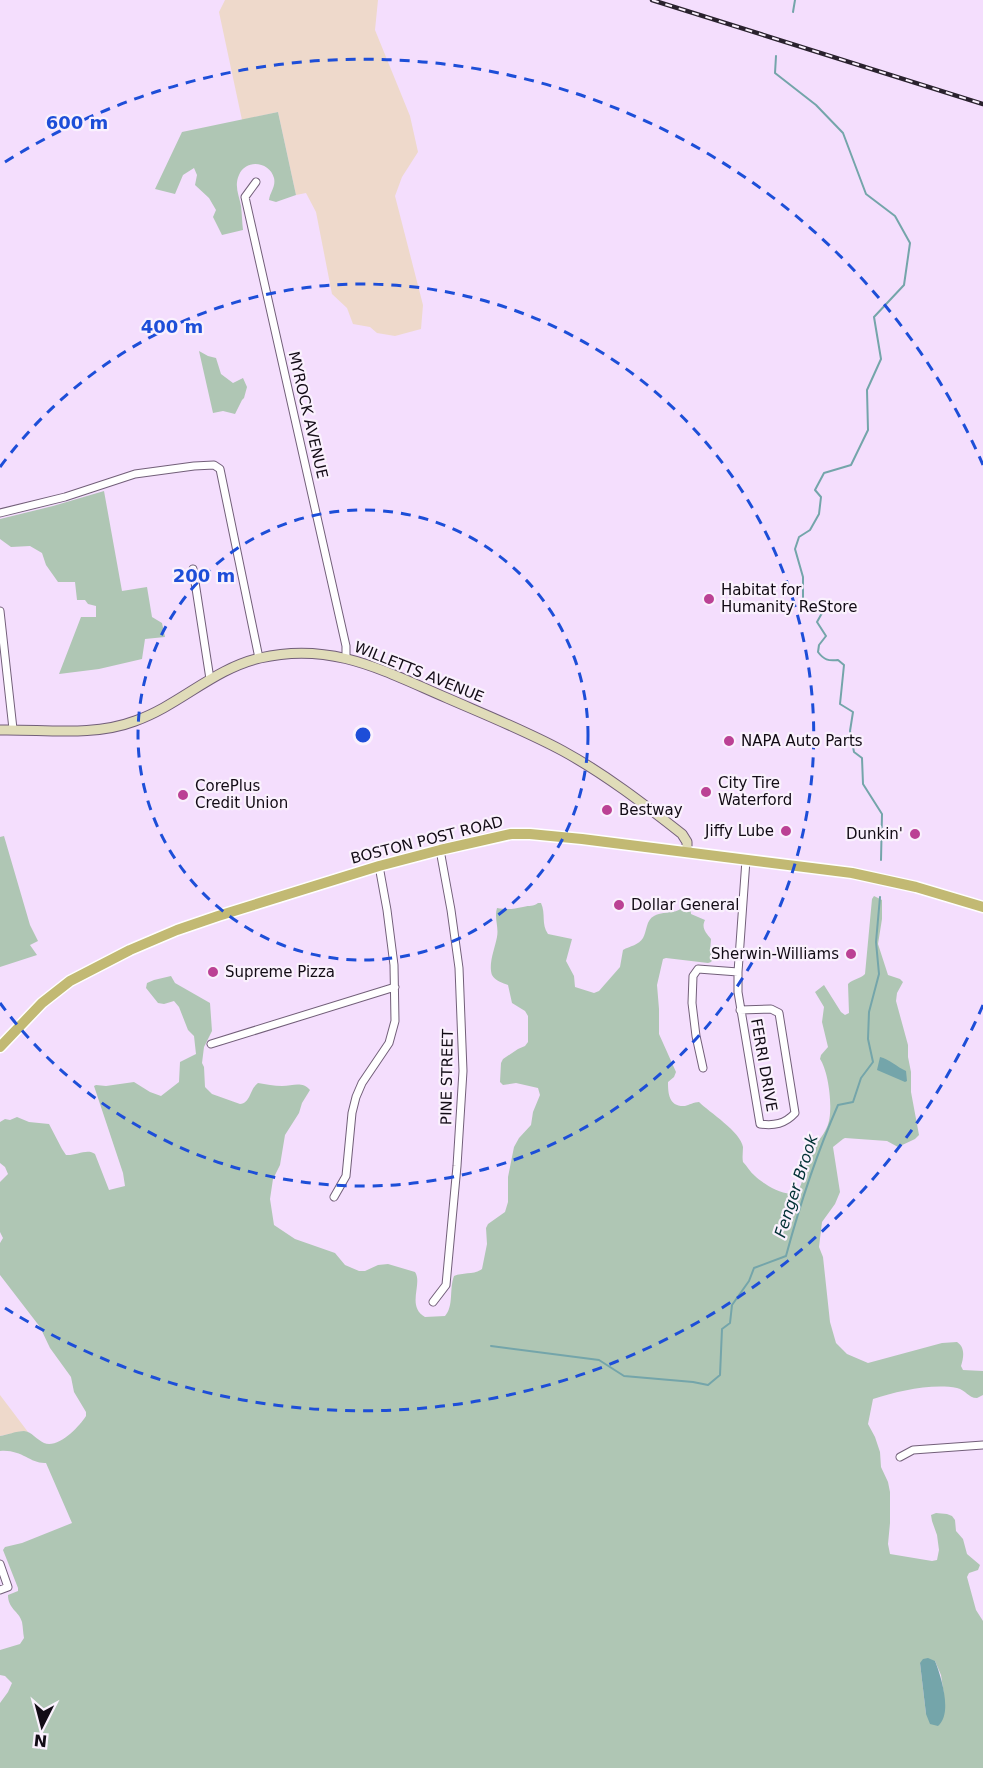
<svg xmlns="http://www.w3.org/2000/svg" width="983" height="1768" font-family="'DejaVu Sans',sans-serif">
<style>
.industrial{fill:#eed9cb}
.green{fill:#afc6b4;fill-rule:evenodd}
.water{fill:#74a5aa}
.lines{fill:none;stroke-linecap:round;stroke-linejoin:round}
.stream{stroke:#74a5aa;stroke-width:2}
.street-casing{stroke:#725f79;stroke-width:9}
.secondary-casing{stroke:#725f79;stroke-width:11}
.primary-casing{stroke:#fff;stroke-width:13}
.street{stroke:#fff;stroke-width:7}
.secondary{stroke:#e0dcb9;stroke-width:9}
.primary{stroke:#c2b973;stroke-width:10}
.rail-casing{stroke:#2a222e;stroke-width:4.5}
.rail{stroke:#faf1fd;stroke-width:2;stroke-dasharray:7;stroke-linecap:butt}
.ring{fill:none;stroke:#1d4ed8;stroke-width:3;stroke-dasharray:10 8}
.poi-dot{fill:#bb4194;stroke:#faf1fd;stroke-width:2}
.labels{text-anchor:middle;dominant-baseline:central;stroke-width:4.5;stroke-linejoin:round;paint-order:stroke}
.street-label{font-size:15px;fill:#120b15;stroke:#faf1fd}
.poi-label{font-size:15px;fill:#120b15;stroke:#faf1fd;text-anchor:start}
.water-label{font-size:16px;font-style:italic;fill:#003135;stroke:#faf1fd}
.centre{fill:#1d4ed8;stroke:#faf1fd;stroke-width:3}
.ring-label{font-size:18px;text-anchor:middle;font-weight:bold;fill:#1d4ed8;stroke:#faf1fd;stroke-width:4.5;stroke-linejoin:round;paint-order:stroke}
</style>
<rect width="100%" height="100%" fill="#f4defd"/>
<path class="industrial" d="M225 0H378L375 30 410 116 418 152 402 177 395 196 423 305 421 329 395 336 377 333 370 327 353 324 347 308 332 294 316 212 306 193 296 195 278 112 242 120 219 12Z
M0 1395 28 1432 23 1431 0 1436Z"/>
<path class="green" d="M278 112 296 195 276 202 269 200C270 192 276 187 274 178 270 162 246 158 239 175 234 186 239 195 241 206 242 214 242 222 243 230L222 235 213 217 216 210 209 198 195 185 197 175 194 168 183 175 175 194 155 189 182 132Z
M199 351 208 356 216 358 221 374 233 383 243 378 247 387 244 398 242 400 235 414 223 411 213 413Z
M104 491 122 591 147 587 152 617 162 623 165 637 145 639 142 659 99 669 59 674 81 617H96V606L88 604 85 600H77L75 582H58L46 565 42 553 30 546 11 547 0 539V519L53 506Z
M4 836 30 925 38 941 30 945 37 955 0 967V837Z
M874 896 882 900V919L878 944 888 975 900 979 903 982 897 993 896 1001 908 1045V1057L911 1072V1092L919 1135 915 1139 898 1147 887 1141 845 1138 843 1139 833 1147 840 1192 835 1204 822 1222 819 1247 823 1257 830 1322 836 1343 847 1354 868 1363 942 1343 957 1342C965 1347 964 1357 961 1366L963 1370 983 1371V1395L977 1398C968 1398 966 1390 957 1388 933 1383 897 1391 873 1399L868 1424 875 1437 880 1452 881 1467 888 1482 890 1492V1523L888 1544 890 1554 932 1561 937 1560 939 1550 937 1535 932 1521 931 1515 936 1513 947 1514 952 1516 955 1520 956 1531 963 1539 967 1554 980 1565 978 1570 969 1573 967 1577 976 1610 983 1621V1768H0V1703L8 1692 12 1683 5 1676 0 1675V1650L20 1644 24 1638C23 1633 23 1627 22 1622 19 1611 8 1609 8 1595L18 1591V1588L3 1550 5 1547 22 1543 72 1523 46 1463C30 1464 22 1449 0 1451V1436C7 1435 16 1431 24 1431 31 1431 37 1440 44 1443 58 1449 79 1427 86 1416V1412L74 1392 71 1377 50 1348 40 1327 0 1275V1243L3 1238 0 1232V1182L8 1174 5 1167 0 1163V1122L5 1119 10 1120 17 1117 29 1122 49 1124 62 1149 66 1155C76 1156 87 1148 95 1154L109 1190 125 1186 123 1173 94 1086 96 1085 106 1086 134 1082 150 1092 161 1096 179 1082 180 1062 196 1054 194 1036 188 1030 179 1007 174 1001 164 1004 158 1003 146 988 147 983 154 980 171 976 175 983 210 1003 212 1031 204 1047 202 1063 204 1067 205 1087 212 1094 240 1104C251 1103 249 1090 258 1083 266 1084 274 1086 282 1086 293 1086 302 1081 310 1090L302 1103 299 1113 285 1135 280 1165 273 1179 270 1199 274 1225 295 1239 335 1253 345 1265 359 1271H365L378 1265 388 1264 415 1272C423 1284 406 1306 425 1317L445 1316C454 1306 449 1289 454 1276 463 1272 474 1275 482 1269L487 1244 486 1228 488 1224 505 1212 508 1202V1177L514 1147 519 1138 531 1125 533 1112 540 1095 538 1088 516 1083 503 1085 500 1082 501 1063 503 1059 518 1049 525 1046 528 1042V1016L525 1011 512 1003 508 985C503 983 495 981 492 975 488 964 495 948 497 937 499 927 494 918 497 908 507 910 513 909 523 907 530 905 533 907 538 903H541C546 914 541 924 548 934L572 939 566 961 574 976 575 987 594 993 599 991 620 967 623 950C630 946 639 945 643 938 647 931 646 920 654 916 668 909 676 917 688 902H690L691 914 705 920C701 928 706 933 711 939L710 952 713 959 711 962 708 963 666 958 663 959 657 985 659 1009V1034L676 1072 674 1077 668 1082C668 1094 669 1107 685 1106 689 1105 694 1102 699 1102 709 1112 741 1132 743 1147 743 1152 742 1157 743 1162 747 1166 750 1172 755 1176 762 1183 791 1202 799 1189 805 1178 804 1164 809 1154 815 1144 823 1137 827 1127 834 1113 829 1072 820 1059L821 1055 828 1047 822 1022 824 1007 815 992 824 985 841 1012 845 1015 849 1013 848 984C853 979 860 979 865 974L872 899ZM935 1661 941 1675 944 1695 926 1714 920 1663Z"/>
<path class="water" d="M880 1057C889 1059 897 1067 906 1071L907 1081 905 1082 877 1070Z
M928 1658 935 1661C941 1676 953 1714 938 1726L930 1724 926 1714 920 1663 923 1659Z"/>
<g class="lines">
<path class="stream" d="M793 12 795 0
M776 56 775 73 816 105 843 133 866 194 895 216 910 243 904 285 874 317 881 359 867 390 868 430 851 465 824 473 815 490 821 497 819 514 810 530 799 537 795 549 803 577V601L822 613 817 622 826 636 819 645 818 652C824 660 828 661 838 660L844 665 840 704 853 712 850 731 854 752 862 758 863 784 882 814 881 860
M491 1346 599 1360 624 1376 693 1382 708 1385 720 1375 722 1329 730 1323 732 1305 749 1281 754 1268 786 1256C800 1204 816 1155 838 1105L853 1102 861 1078 873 1062 868 1039 869 1012 879 974 876 942 880 897"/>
<g class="street-casing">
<path id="street" d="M256 182 245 197 346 646V658
M0 513 65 497 135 474 194 466 214 465 220 469 259 658
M193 569 210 679
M0 611 13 729
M740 1010 771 1009 779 1013 795 1113C785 1124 774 1126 760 1124L738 992V972L746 860
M211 1044 395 987
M703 1068 696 1036 692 1003 693 976 698 969 738 972
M334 1197 346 1176 352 1113 356 1097 362 1083 389 1043 395 1021 394 965 387 910 379 866
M433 1302 446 1285 457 1166 463 1071 459 968 451 910 440 850
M900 1457 913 1450 983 1445
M0 1564 8 1587 0 1590"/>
</g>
<g class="secondary-casing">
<path id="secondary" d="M0 730C44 729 93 737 135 721 180 705 213 669 260 658 332 641 384 671 447 698 486 715 526 731 563 751 605 774 644 804 682 834L687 842V852"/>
</g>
<g class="primary-casing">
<path id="primary" d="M0 1047 42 1003 70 981 130 950 177 930 218 916 379 866 440 850 511 834H530L582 839 852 873 916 887 983 907"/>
</g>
<use href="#street" class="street"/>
<use href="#secondary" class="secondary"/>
<use href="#primary" class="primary"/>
<g class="rail-casing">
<path id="rail" d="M652 0 983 104"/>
</g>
<use href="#rail" class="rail"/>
</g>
<g class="ring">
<circle cx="363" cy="735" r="225"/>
<path d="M0 467A451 451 0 1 1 0 1003"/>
<path d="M983 1005A676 676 0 0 1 5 1308M5 162A676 676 0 0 1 983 465"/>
</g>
<g class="poi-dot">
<circle cx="709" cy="599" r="6"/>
<circle cx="729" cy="741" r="6"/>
<circle cx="706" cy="792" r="6"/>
<circle cx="183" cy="795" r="6"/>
<circle cx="607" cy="810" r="6"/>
<circle cx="786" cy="831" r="6"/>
<circle cx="915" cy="834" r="6"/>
<circle cx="619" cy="905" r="6"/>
<circle cx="851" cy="954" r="6"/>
<circle cx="213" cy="972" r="6"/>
</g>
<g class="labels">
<g class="street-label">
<text transform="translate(308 415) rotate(77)">MYROCK AVENUE</text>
<text transform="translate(419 672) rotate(22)">WILLETTS AVENUE</text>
<text transform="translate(427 840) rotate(-14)">BOSTON POST ROAD</text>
<text transform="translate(764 1065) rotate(80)">FERRI DRIVE</text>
<text transform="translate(447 1077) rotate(-89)">PINE STREET</text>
</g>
<g class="poi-label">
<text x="721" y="590">Habitat for<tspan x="721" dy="17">Humanity ReStore</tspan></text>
<text x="741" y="741">NAPA Auto Parts</text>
<text x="718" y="783">City Tire<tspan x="718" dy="17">Waterford</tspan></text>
<text x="195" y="786">CorePlus<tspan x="195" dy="17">Credit Union</tspan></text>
<text x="619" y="810">Bestway</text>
<text x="774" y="831" text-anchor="end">Jiffy Lube</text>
<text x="903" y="834" text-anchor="end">Dunkin'</text>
<text x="631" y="905">Dollar General</text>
<text x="839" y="954" text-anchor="end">Sherwin-Williams</text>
<text x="225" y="972">Supreme Pizza</text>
</g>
<g class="water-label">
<text transform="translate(796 1186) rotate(-72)">Fenger Brook</text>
</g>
</g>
<circle cx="363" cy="735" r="9" class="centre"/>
<g class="ring-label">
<text x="77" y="129">600 m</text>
<text x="172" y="333">400 m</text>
<text x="204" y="582">200 m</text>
</g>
<g transform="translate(42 1726) rotate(186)" stroke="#faf1fd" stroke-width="4.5" paint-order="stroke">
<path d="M0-4.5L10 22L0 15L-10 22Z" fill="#120b15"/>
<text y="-9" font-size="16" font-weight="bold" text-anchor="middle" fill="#120b15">N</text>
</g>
</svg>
